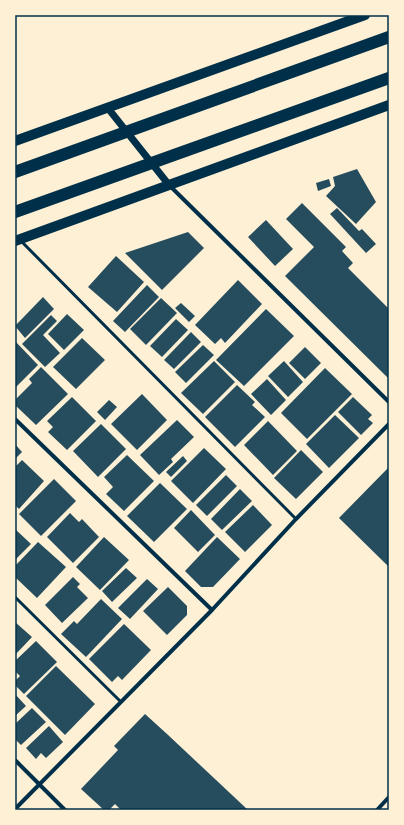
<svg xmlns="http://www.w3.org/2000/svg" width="404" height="825" font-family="'PT Sans Narrow',sans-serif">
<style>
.building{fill:#264d5e}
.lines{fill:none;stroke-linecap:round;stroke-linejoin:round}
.service{stroke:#003049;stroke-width:3}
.minor{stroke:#003049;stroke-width:4}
.tertiary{stroke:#003049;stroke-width:7}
.primary{stroke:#003049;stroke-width:10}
.motorway{stroke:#003049;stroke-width:12}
.neatline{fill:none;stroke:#003049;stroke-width:1.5}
</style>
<rect width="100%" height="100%" fill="#fdf0d5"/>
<path class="building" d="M357 169 376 202 356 224 326 196 335 186 333 177Z
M329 179 331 186 318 191 316 183Z
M302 203 346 247 342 251 353 263 348 268 389 309V379L285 276 314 247 286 219Z
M337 208 359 231 362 229 376 244 366 253 330 214Z
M266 220 293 249 275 266 248 237Z
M188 232 204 248 162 290 125 253Z
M116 256 144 282 117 312 88 287Z
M238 280 262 304 225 343 221 338 215 344 195 325Z
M147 285 159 297 125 332 113 321Z
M43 297 54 309 25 338 15 326Z
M161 298 177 313 146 345 130 329Z
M181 303 195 316 189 322 175 308Z
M266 309 294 336 244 386 216 360Z
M67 314 84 330 64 350 48 334Z
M51 315 57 321 43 335 60 353 45 367 22 344Z
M176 319 188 330 162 357 150 346Z
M191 332 201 342 174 369 164 360Z
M82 338 105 360 76 389 53 367Z
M15 341 38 365 15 388Z
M203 345 214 355 186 383 175 372Z
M305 347 321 363 305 379 289 363Z
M214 361 235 382 203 414 181 393Z
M284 361 303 382 288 397 268 376Z
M41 367 68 394 36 425 15 405V400L32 383 29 379Z
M325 368 352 394 307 439 281 413Z
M267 379 286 400 271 415 251 394Z
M237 385 255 402 252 405 265 417 235 447 205 417Z
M142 394 167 420 137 450 111 424Z
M72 397 96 421 67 450 48 432 53 427 47 421Z
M353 397 372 415 368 419 373 423 361 435 338 412Z
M109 400 117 407 105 420 97 412Z
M335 415 359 438 329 468 306 444Z
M177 420 194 437 171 459 173 462 159 475 140 455Z
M268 421 297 451 273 475 244 445Z
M101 424 126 449 98 477 73 451Z
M15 444 22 452 15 459Z
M204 448 226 469 193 503 171 481Z
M301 450 323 472 296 499 274 478Z
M127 455 154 481 124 511 106 494 113 487 104 477Z
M183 456 187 461 171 477 166 472Z
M22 460 44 481 19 509 15 505V467Z
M389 467V567L339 518Z
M226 475 237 486 207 516 196 505Z
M54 479 76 501 41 536 19 514Z
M160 483 187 509 154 542 127 516Z
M240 489 252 501 222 530 211 519Z
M253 505 272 525 245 552 225 532Z
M191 510 215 535 198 552 174 528Z
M70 513 79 522 82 519 99 537 73 563 47 537Z
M15 529 31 544 15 560Z
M104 537 129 560 100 590 76 567Z
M217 537 240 559 213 587H201L185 571Z
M38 542 66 567 37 598 15 577V566Z
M126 568 137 578 112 602 102 591Z
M73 577 80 584 77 587 88 598 62 623 45 605Z
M147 579 158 589 130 619 118 608Z
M168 587 187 606V615L167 635 143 611Z
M101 599 122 619 86 657 61 634 74 621 77 624Z
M15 622 32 637 15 655Z
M124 624 151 650 122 680 118 676 112 682 89 659Z
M36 641 57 662 24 694 15 685V681L20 676 15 671V661Z
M56 666 95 704 65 735 26 696Z
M15 694 26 706 15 716Z
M32 708 46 722 21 745 15 739V724Z
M145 714 167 734 248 810H121L115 804 109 810H104L81 789 118 750 114 746Z
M49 726 63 742 46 758 41 753 36 759 26 748Z"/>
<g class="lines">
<path class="service" d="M22 242 296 519
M15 597 121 702"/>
<path class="minor" d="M170 186 389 402
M15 419 212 610
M15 760 65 810
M15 809 212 610 296 519 389 424
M377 810 389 797"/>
<path class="tertiary" d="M107 107 169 185"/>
<path class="primary" d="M15 141 365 15
M15 241 389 105"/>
<path class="motorway" d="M15 172 389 37
M15 212 389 78"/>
</g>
<rect width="404" height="825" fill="none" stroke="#fdf0d5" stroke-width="32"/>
<rect x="16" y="16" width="372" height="793" class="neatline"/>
</svg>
